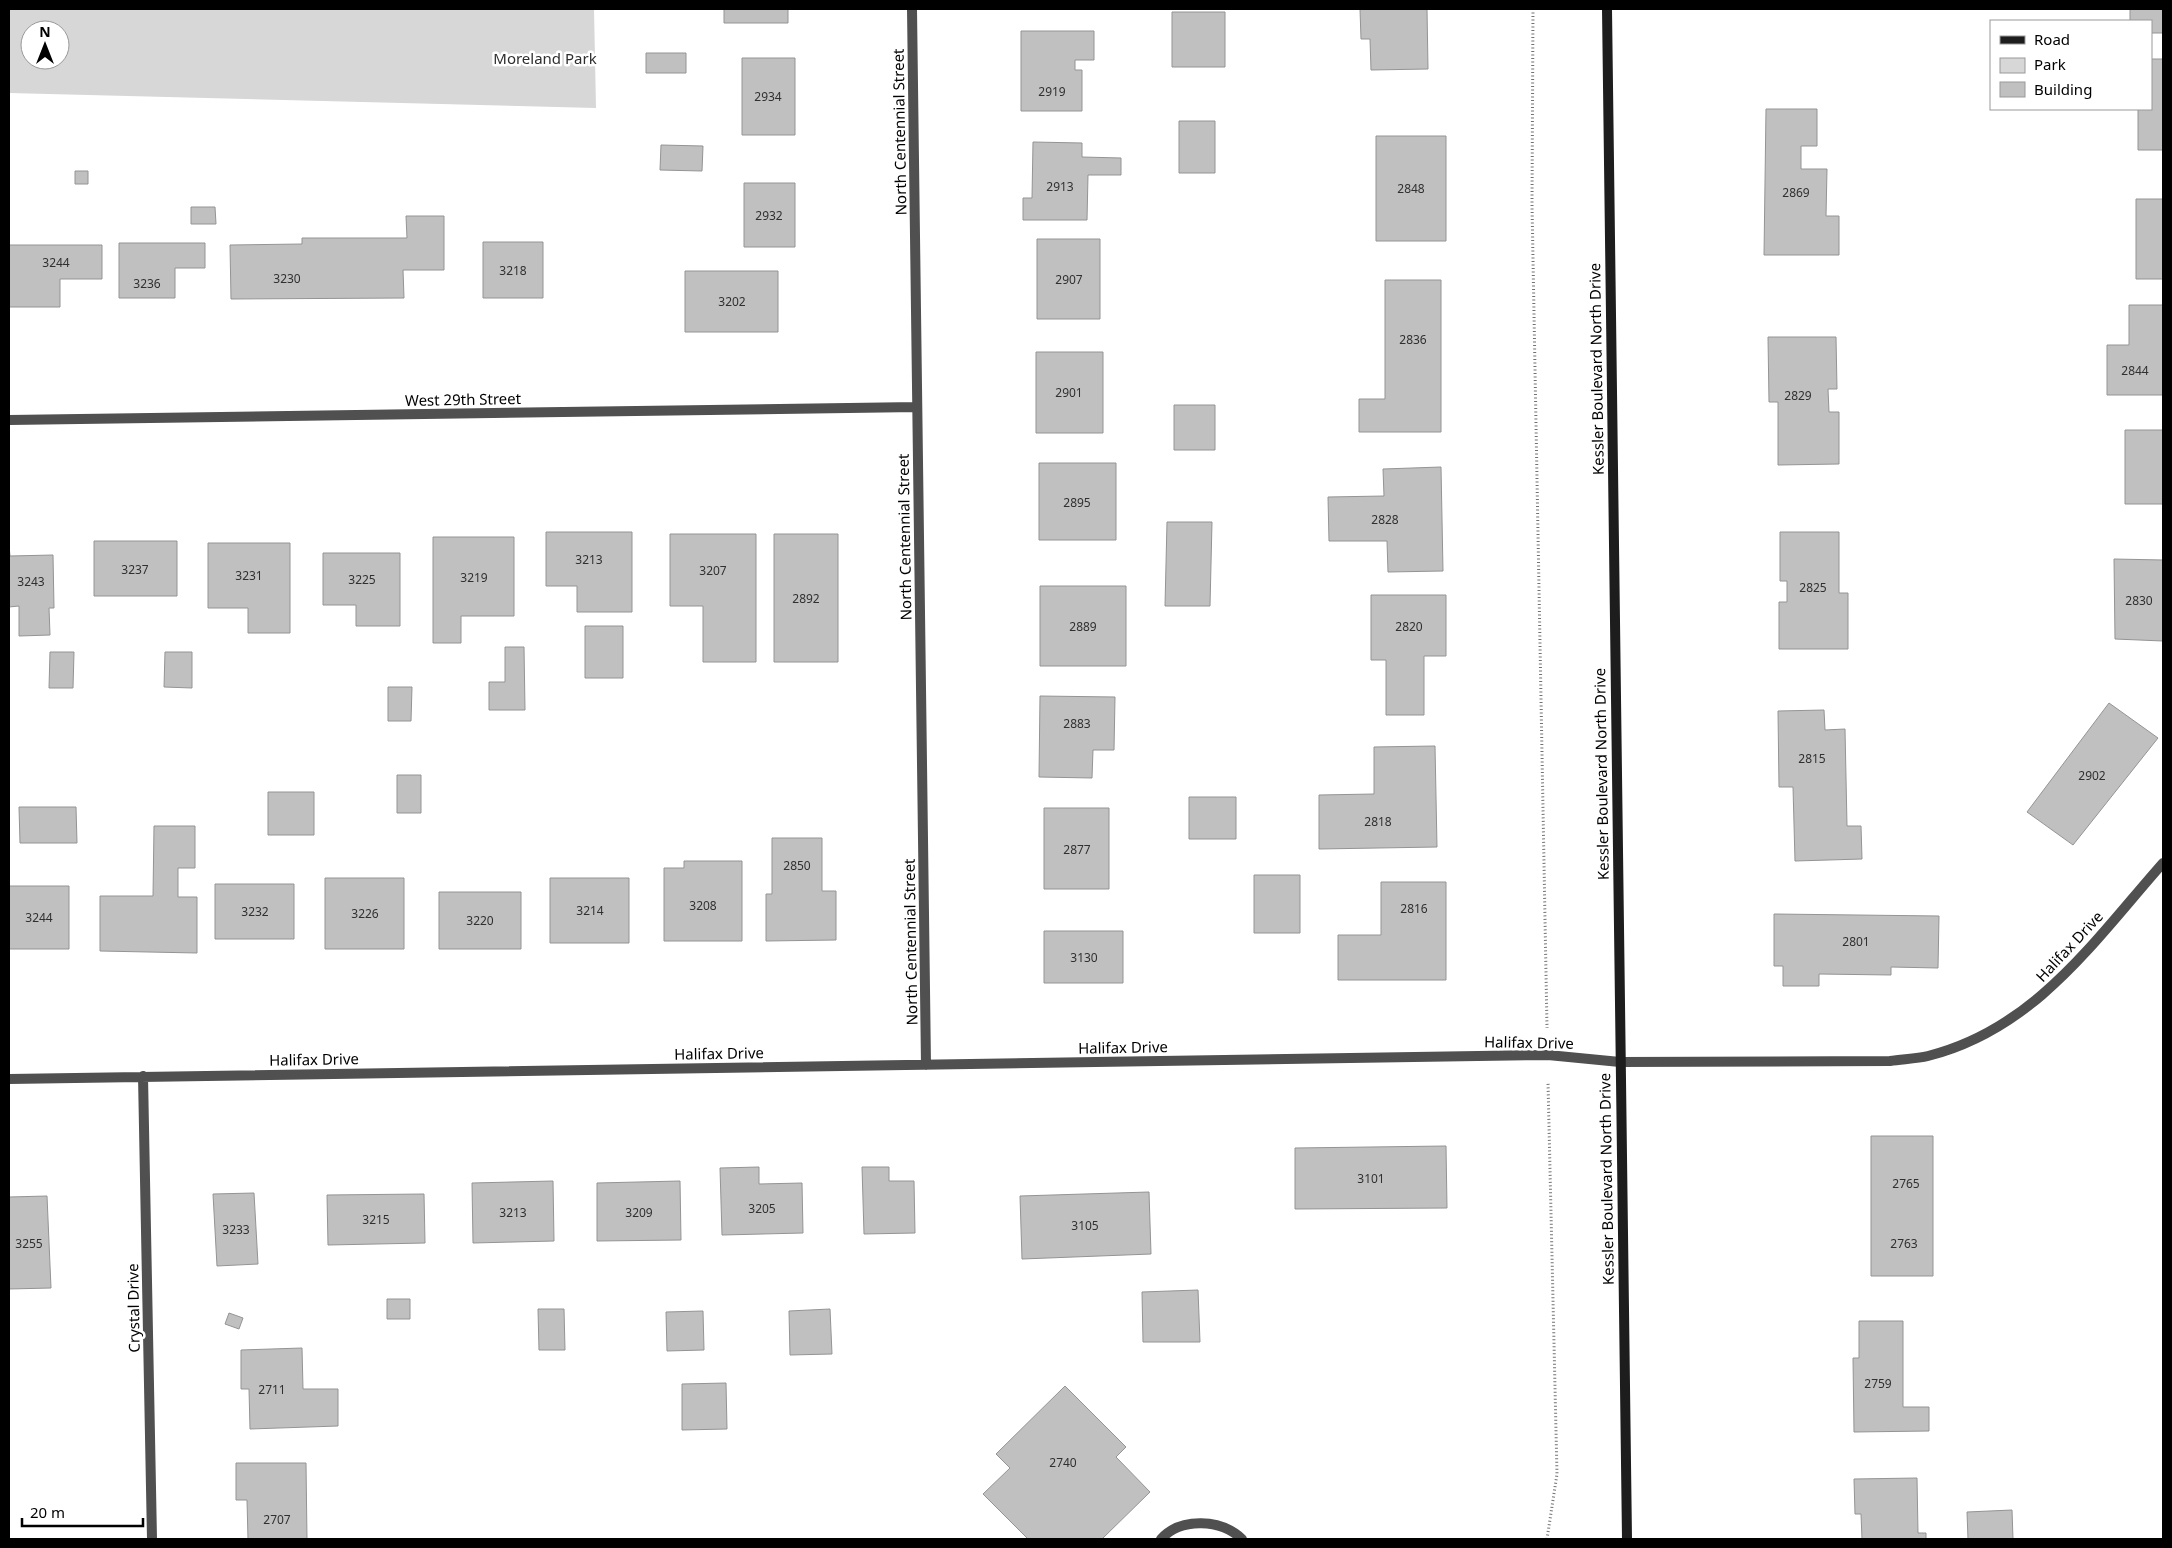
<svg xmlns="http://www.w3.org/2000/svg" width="2172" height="1548" font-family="'Noto Sans',sans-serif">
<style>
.green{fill:#d7d7d7;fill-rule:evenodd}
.building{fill:#c0c0c0;stroke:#949494}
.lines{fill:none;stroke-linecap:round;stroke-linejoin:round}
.path{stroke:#727272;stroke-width:3;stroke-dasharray:1 2.5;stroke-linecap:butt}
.service{stroke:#505050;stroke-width:10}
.minor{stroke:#505050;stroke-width:10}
.secondary{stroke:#1d1d1d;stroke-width:10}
.labels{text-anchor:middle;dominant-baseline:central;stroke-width:5;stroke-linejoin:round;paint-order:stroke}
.number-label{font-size:12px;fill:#303030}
.park-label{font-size:15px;fill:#2e2e2e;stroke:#fff}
.street-label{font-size:15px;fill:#000;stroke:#fff}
</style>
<rect width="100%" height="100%" fill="#fff"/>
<path class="green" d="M9 9H594L596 108 9 93ZM30 30H60V60H30Z"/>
<path class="building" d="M724 9H788V23H724Z
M1360 9H1427L1428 69 1371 70 1370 39H1361Z
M2130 9H2163V33H2151V21H2130Z
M1172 12H1225V67H1172Z
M1021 31H1094V60H1075V70H1082V111H1021Z
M646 53H686V73H646Z
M742 58H795V135H742Z
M2151 59H2163V150H2138V109H2151Z
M1766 109H1817V146H1801V169H1827L1826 216H1839V255H1764Z
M1179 121H1215V173H1179Z
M1376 136H1446V241H1376Z
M1033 142 1082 143V157L1121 158V175H1088L1087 220H1023V198H1032Z
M661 145 703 146 702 171 660 170Z
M75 171H88V184H75Z
M744 183H795V247H744Z
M2136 199H2163V279H2136Z
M191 207H215L216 224H191Z
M406 216H444V270H403L404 298 231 299 230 245 302 244V238H407Z
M1037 239H1100V319H1037Z
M483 242H543V298H483Z
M119 243H205V268H175V298H119Z
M9 245H102V279H60V307H9Z
M685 271H778V332H685Z
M1385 280H1441V432H1359V399H1385Z
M2129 305H2163V395H2107V345H2129Z
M1768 337H1836L1837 389H1828L1829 412H1839V464L1778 465V402H1769Z
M1036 352H1103V433H1036Z
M1174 405H1215V450H1174Z
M2125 430H2163V504H2125Z
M1039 463H1116V540H1039Z
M1441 467 1443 571 1388 572 1387 541H1329L1328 497 1384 496 1383 469Z
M1167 522H1212L1210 606H1165Z
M546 532H632V612H577V586H546Z
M1780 532H1839V593H1848V649H1779V602H1787V581H1780Z
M670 534H756V662H703V606H670Z
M774 534H838V662H774Z
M433 537H514V616H461V643H433Z
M94 541H177V596H94Z
M208 543H290V633H248V608H208Z
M9 545 10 556 53 555 54 608H49L50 635 19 636V606L9 607Z
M323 553H400V626H356V605H323Z
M2114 559 2163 560V641L2115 639Z
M1040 586H1126V666H1040Z
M1371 595H1446V656H1424V715H1386V660H1371Z
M585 626H623V678H585Z
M505 647H524L525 710H489V682H505Z
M50 652H74L73 688H49Z
M165 652H192V688L164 687Z
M388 687H412L411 721H388Z
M1040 696 1115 697 1114 750H1093L1092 778 1039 777Z
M2109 703 2158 738 2073 845 2027 812Z
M1824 710 1825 730 1845 729 1847 826H1861L1862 859 1795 861 1793 787H1779L1778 711Z
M1435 746 1437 847 1319 849V795L1374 794V747Z
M397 775H421V813H397Z
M268 792H314V835H268Z
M1189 797H1236V839H1189Z
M19 807H76L77 843H20Z
M1044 808H1109V889H1044Z
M154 826H195V868H178V897H197V953L100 951V896H153Z
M772 838H822V891H836V940L766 941V894H772Z
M684 861H742V941H664V868H684Z
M1254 875H1300V933H1254Z
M325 878H404V949H325Z
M550 878H629V943H550Z
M1381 882H1446V980H1338V935H1381Z
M215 884H294V939H215Z
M9 886H69V949H9Z
M439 892H521V949H439Z
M1774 914 1939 916 1938 968 1891 967V975L1819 974V986H1783V966H1774Z
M1044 931H1123V983H1044Z
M1871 1136H1933V1276H1871Z
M1446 1146 1447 1208 1295 1209V1148Z
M759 1167V1184L802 1183 803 1233 722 1235 720 1168Z
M862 1167H889V1181H914L915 1233 864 1234Z
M553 1181 554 1241 473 1243 472 1183Z
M680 1181 681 1240 597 1241V1183Z
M1149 1192 1151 1254 1022 1259 1020 1196Z
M254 1193 258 1264 217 1266 213 1194Z
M424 1194 425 1243 328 1245 327 1195Z
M47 1196 51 1288 9 1289V1197Z
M1198 1290 1200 1342H1143L1142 1292Z
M387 1299H410V1319H387Z
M538 1309H564L565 1350H539Z
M830 1309 832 1354 790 1355 789 1311Z
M703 1311 704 1350 667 1351 666 1312Z
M229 1313 243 1318 239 1329 225 1324Z
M1859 1321H1903V1407H1929V1431L1854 1432 1853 1358H1859Z
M302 1348 303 1389H338V1426L250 1429 249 1389H241V1350Z
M726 1383 727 1429 682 1430V1384Z
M1065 1386 1126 1447 1116 1457 1150 1492 1102 1539H1028L983 1494 1010 1468 996 1454Z
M236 1463H306L307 1539H248L247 1500H236Z
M1917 1478 1918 1533H1926V1539H1862L1861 1514H1855L1854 1479Z
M2012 1510 2013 1539H1968L1967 1512Z"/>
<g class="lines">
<path class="path" d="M1533 9 1532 204 1547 1028
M1547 1539 1557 1474 1548 1082"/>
<path class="service" d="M1161 1539C1181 1517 1221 1519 1242 1539"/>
<path class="minor" d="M912 9 926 1065
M9 420 917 407
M143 1076 152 1539
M9 1079 1548 1055 1620 1062 1890 1061C1902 1059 1916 1059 1928 1056 2035 1029 2094 941 2163 863"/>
<path class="secondary" d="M1607 9 1627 1539"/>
</g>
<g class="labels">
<g class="number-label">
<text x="1052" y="91">2919</text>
<text x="768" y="96">2934</text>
<text x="1060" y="186">2913</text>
<text x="1411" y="188">2848</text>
<text x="1796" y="192">2869</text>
<text x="769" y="215">2932</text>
<text x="56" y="262">3244</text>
<text x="513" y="270">3218</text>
<text x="287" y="278">3230</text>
<text x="1069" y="279">2907</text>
<text x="147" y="283">3236</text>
<text x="732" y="301">3202</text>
<text x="1413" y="339">2836</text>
<text x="2135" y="370">2844</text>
<text x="1069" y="392">2901</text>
<text x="1798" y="395">2829</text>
<text x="1077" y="502">2895</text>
<text x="1385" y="519">2828</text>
<text x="589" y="559">3213</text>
<text x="135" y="569">3237</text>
<text x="713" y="570">3207</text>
<text x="249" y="575">3231</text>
<text x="474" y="577">3219</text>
<text x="362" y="579">3225</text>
<text x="31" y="581">3243</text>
<text x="1813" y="587">2825</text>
<text x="806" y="598">2892</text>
<text x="2139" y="600">2830</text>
<text x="1083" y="626">2889</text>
<text x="1409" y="626">2820</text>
<text x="1077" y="723">2883</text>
<text x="1812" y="758">2815</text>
<text x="2092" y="775">2902</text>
<text x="1378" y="821">2818</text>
<text x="1077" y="849">2877</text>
<text x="797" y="865">2850</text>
<text x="703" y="905">3208</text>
<text x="1414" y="908">2816</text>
<text x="590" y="910">3214</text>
<text x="255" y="911">3232</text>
<text x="365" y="913">3226</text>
<text x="39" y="917">3244</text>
<text x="480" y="920">3220</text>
<text x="1856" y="941">2801</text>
<text x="1084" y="957">3130</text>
<text x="1371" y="1178">3101</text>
<text x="1906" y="1183">2765</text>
<text x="762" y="1208">3205</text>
<text x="513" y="1212">3213</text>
<text x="639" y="1212">3209</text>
<text x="376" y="1219">3215</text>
<text x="1085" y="1225">3105</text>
<text x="236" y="1229">3233</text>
<text x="29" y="1243">3255</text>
<text x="1904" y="1243">2763</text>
<text x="1878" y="1383">2759</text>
<text x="272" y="1389">2711</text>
<text x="1063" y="1462">2740</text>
<text x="277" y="1519">2707</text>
</g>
<g class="park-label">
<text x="545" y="58">Moreland Park</text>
</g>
<g class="street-label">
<text transform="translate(899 132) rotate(-91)">North Centennial Street</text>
<text transform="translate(1596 369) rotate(-91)">Kessler Boulevard North Drive</text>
<text transform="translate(463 399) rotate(-1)">West 29th Street</text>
<text transform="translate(904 537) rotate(-91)">North Centennial Street</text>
<text transform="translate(1601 774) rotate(-91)">Kessler Boulevard North Drive</text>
<text transform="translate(910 942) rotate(-91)">North Centennial Street</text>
<text transform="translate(2069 946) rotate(-47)">Halifax Drive</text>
<text transform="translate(1529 1042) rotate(1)">Halifax Drive</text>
<text transform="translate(1123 1047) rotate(-1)">Halifax Drive</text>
<text transform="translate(719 1053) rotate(-1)">Halifax Drive</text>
<text transform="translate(314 1059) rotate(-1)">Halifax Drive</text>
<text transform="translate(1606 1179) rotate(-91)">Kessler Boulevard North Drive</text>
<text transform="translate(133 1308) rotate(-91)">Crystal Drive</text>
</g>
</g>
<rect width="2172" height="1548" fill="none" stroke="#000000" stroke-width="20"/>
<rect x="1990" y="20" width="162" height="90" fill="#ffffff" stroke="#999999"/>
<rect x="2000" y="36" width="25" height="8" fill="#1d1d1d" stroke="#999999"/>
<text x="2034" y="45" font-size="15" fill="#000000">Road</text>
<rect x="2000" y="58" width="25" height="15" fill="#d7d7d7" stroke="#999999"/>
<text x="2034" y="70" font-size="15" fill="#000000">Park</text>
<rect x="2000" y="82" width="25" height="15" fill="#c0c0c0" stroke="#999999"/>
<text x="2034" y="95" font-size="15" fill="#000000">Building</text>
<g transform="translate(45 45)"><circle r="24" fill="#ffffff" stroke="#999999"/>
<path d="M0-4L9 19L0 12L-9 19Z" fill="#000000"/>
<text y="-8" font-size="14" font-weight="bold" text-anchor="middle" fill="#000000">N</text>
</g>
<path d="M22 1518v8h121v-8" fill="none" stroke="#000000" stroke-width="2.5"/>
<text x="30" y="1518" font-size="15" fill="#000000" stroke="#ffffff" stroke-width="4" paint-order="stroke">20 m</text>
</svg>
